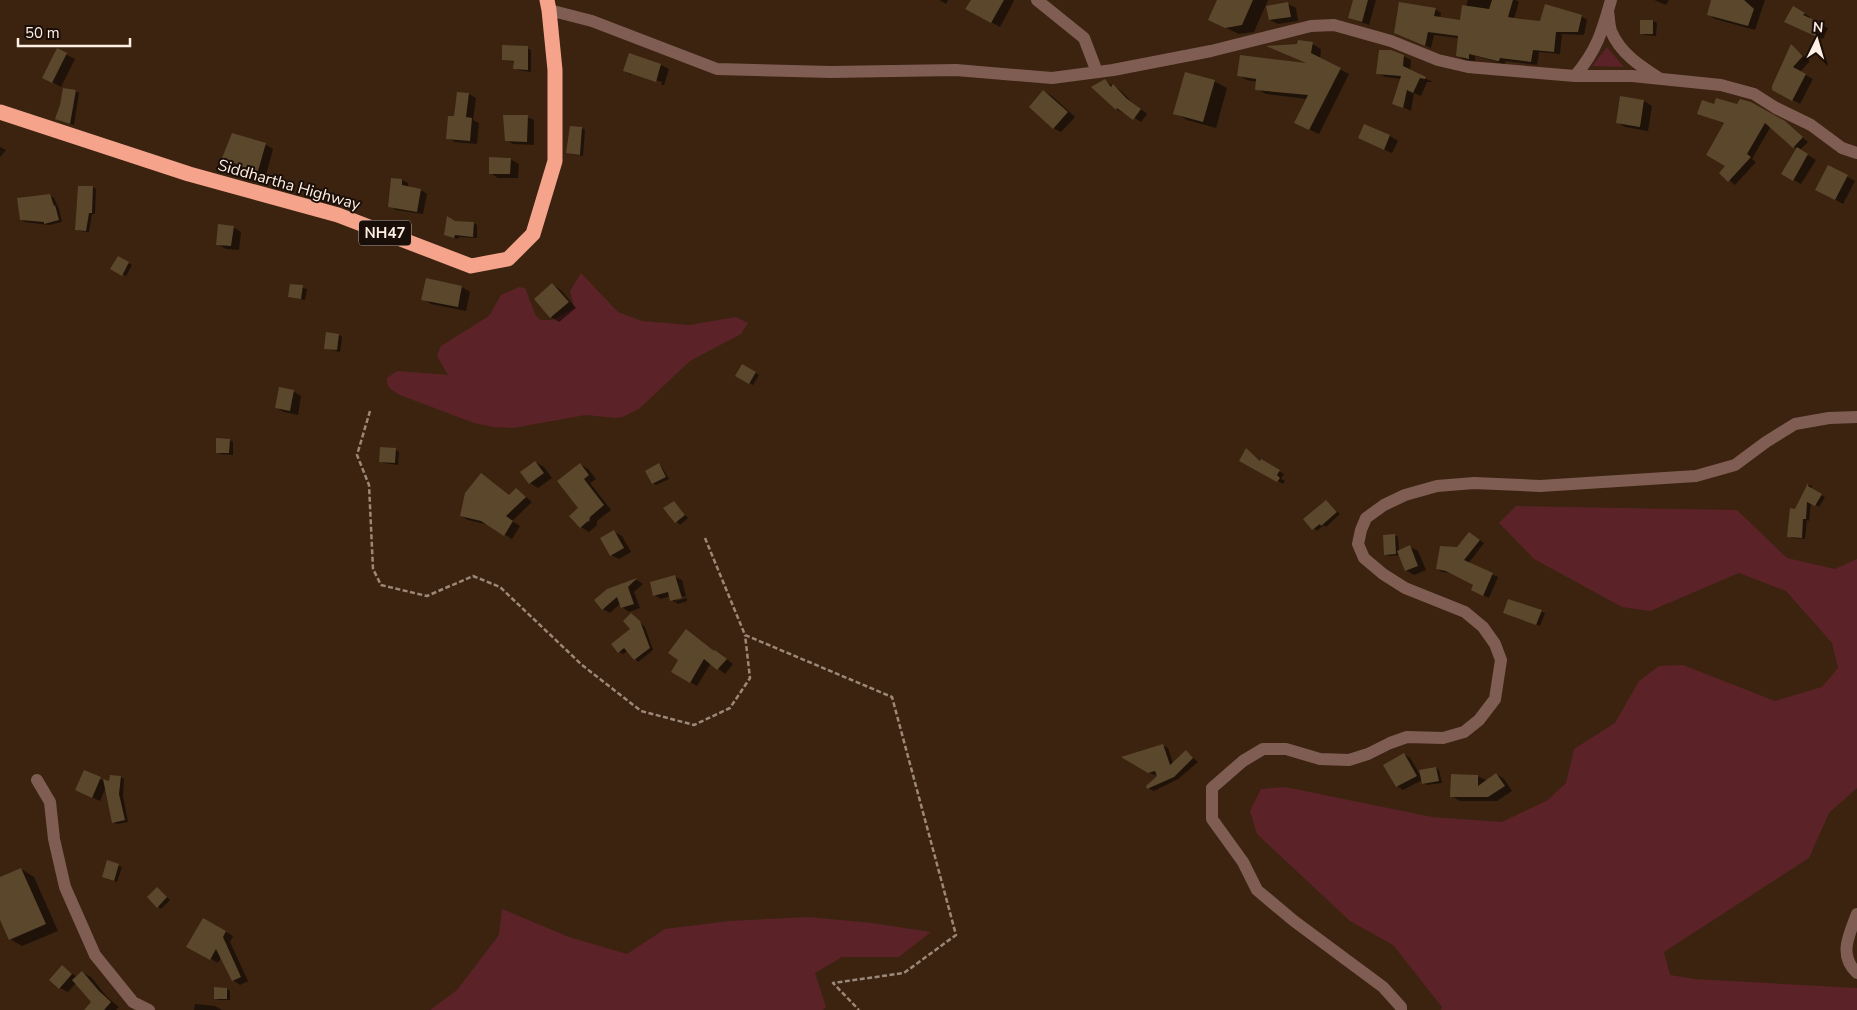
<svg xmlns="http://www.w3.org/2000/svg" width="1857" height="1010" font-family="'Nunito Sans',sans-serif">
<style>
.green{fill:#5b2327}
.shadow{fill:#0007}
.building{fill:#5a472c}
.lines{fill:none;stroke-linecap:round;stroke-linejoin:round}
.path{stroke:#9c8879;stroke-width:2.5;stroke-dasharray:5 2.5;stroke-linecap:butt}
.street{stroke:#7f5d53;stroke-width:12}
.highway{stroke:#f6a38b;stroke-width:15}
.labels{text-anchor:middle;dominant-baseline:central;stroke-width:4;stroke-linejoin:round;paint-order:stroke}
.shield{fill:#1a0f08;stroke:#baaba1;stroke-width:1}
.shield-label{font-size:15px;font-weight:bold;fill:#ffeee3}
.street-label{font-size:16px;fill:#ffeee3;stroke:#1a0f08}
</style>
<rect width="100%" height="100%" fill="#3b2310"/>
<path class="green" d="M1607 47 1624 67 1592 66Z
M581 273 618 312 642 321 689 325 736 317 748 323 741 334 690 361 639 409 622 417 616 418 586 415 513 428 493 427 474 423 400 395C392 390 386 388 387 378L397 371 448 375 437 356 441 346 489 316 501 295 519 287 525 288 536 316 541 320H553L574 308 570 291Z
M1516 506 1737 510 1787 558 1835 569 1857 559V788L1829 813 1809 858 1664 952 1670 975 1694 979 1857 988V1010H1441L1442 1007 1393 945 1350 921 1257 834 1250 811 1261 789 1285 787 1432 817 1502 822 1548 800 1566 783 1574 749 1615 723 1639 681 1659 666 1683 665 1775 701 1822 687 1838 668 1832 643 1786 591 1739 573 1650 611 1622 607 1534 559 1499 523Z
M502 909 569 937 627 954 665 929 729 921 808 917 872 923 931 932 899 957H842L815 973 826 1007 823 1010H430L457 990 499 935Z"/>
<path class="shadow" d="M939 0H948L946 4Z
M972 0H1013L1014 1 1000 27 967 9Z
M1218 0H1268L1254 32 1239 34 1210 20Z
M1352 0H1376L1369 25 1349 18 1354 0Z
M1468 0H1516L1519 2 1514 19 1541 23 1581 16 1587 20 1584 35 1562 34 1560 54 1539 52 1537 65 1506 61 1504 64 1475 56V61L1463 59 1457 55 1459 38 1434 35 1431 48 1395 33 1435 9 1441 13 1440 19 1461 21Z
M1654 0H1669L1666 5Z
M1712 0H1765L1755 30 1715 19 1708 14Z
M1288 4 1296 8 1298 21 1278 24 1270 20Z
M1794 8 1810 17 1809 19 1828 28 1823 39 1791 25Z
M1642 21H1653L1657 23 1656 36 1645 35 1641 33Z
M1312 44 1321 49 1320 59 1349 74 1319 134 1304 127 1307 99 1266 94 1257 89V82L1247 80 1238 75 1308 64 1276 50Z
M1792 46 1810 61 1800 72 1813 79 1800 104 1773 89Z
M527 48 531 50V72L518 70 515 68V62L503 60Z
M57 50 75 59 61 87 52 82Z
M630 55 661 65 669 69 664 85H661L662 82 631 73V75L624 71Z
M1403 56 1411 60 1410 71 1433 82H1427L1421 96 1414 93 1411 111 1393 103 1401 79 1385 77 1378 73Z
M1105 81 1120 90 1133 103 1147 114 1141 122 1124 111 1123 113 1116 109Z
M1214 81 1227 88 1216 128 1187 120 1175 113Z
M75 91 79 93 74 125 60 121Z
M1044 92 1052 96 1075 117 1061 132 1053 128Z
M469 94 476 98 473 120 479 123 477 144 455 142 448 138Z
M1644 101 1652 106 1648 131 1625 127 1617 122Z
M1750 103 1791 127 1808 142 1800 150 1816 160 1801 184 1783 174 1797 149 1771 126 1752 159 1756 162 1735 185 1721 173 1727 166 1725 124 1699 114 1715 106H1738Z
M527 117 534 120V145L513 144 506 140Z
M582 128 585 130 583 156 571 154 568 152Z
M1390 136 1398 141 1392 153 1359 138Z
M265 144 273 149 266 175 248 170 224 158Z
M0 147 6 150 0 157Z
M510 159 519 164 518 178H498L490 173Z
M1828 166 1855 181 1843 204 1816 189Z
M402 180 408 183V188L421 190 427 194 423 214 396 210 390 206Z
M93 187 96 189 95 214H92L89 232 80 231 76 229 77 204Z
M50 196 54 198 59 209 62 222 49 225 25 222 21 220Z
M454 222 474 223 477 225V238L459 237 458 239 445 235Z
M233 227 241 232 239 250 226 249 217 244Z
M118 258 132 265 126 276 112 269Z
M426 280 462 287 470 292 466 311 431 304 423 299Z
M291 285 307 289 305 300 289 296Z
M553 285 561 290 576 308 559 322 551 317Z
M339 335 342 337 340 352 325 348Z
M743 366 759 375 753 385 737 376Z
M293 391 301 396 298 415 284 412 276 408Z
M230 440 233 442V455L220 454 217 452Z
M396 450 399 452 398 465 384 463 380 461Z
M1246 450 1261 461 1284 474 1281 479 1285 481 1283 484 1240 461Z
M535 462 544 467 552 478 538 488 530 483 522 472Z
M581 465 588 469 596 479 590 483 611 510 597 521V525L589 532 581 527 571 516 580 508Z
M659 465 662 467 669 479 656 485 653 483Z
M481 475 510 496 516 489 532 502 512 521 520 526 512 539 489 525 468 520 461 516Z
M1809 485 1812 486 1811 490 1825 497 1819 507 1811 502 1809 521 1807 520 1805 539 1792 538 1789 536 1796 510Z
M1326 501 1340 514 1326 527 1324 525 1317 531 1305 519Z
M674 502 688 518 680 525 665 509Z
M614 532 622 536 631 552 619 559 611 555Z
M1394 535 1398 537 1399 551 1410 547 1418 551 1426 570 1414 575 1406 570 1400 555 1389 556 1386 554Z
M1474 536 1484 543 1468 564 1498 577 1489 598 1477 592 1474 585 1453 573 1442 572 1437 569 1457 549Z
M675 577 682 580 686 596 675 599V601L687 598V601L678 604 672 600 670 596 661 599 654 595Z
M637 580 643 584 634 592 640 608 629 612 622 607 621 603 610 613 603 609 608 590Z
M1509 601 1545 613 1540 626 1508 614Z
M634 617 645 627 653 650 638 662 628 651 623 654 619 652 613 644 632 629Z
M716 651 733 664 725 674 711 663 697 686 672 672Z
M1162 745 1168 748 1173 763 1186 752 1198 762 1178 779 1154 791 1148 788 1159 776 1158 774 1154 775 1124 757Z
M1404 754 1410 758 1422 778 1436 768 1439 770 1442 783 1427 785 1423 783 1422 780 1403 790 1397 786Z
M1496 774 1504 779 1512 791 1497 801H1460L1452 796 1478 776 1487 781Z
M121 777 124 779 123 796 128 822 117 824 113 822 106 787 100 801 85 794 100 779 110 783Z
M108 862 122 867 117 882 107 879Z
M21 869 34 877 58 931 22 946 10 939 0 917V879Z
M157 889 170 900 161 909 157 906Z
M204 919 233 936 230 942 248 981 240 985 233 980 221 957 218 963 188 946Z
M62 967 77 977 83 973 91 977 107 997 119 1007 116 1010H91L93 1002 76 983 68 992 60 988Z
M227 989 230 991V1000H218L215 998Z
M195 1004 215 1006 222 1010H194Z"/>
<path class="building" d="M971 0H1004L991 23 965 9Z
M1217 0H1253L1242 25 1225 28 1208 20Z
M1353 0H1368L1362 22 1348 18Z
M1492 0H1513L1508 17 1521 19 1540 21 1545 4 1582 15 1578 32H1556L1554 52 1533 50 1531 62 1500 58 1499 61H1497L1469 54V59L1456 56 1458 36 1428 32 1425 46 1394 33 1399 2 1436 8 1434 16 1460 20 1462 5 1489 9Z
M1711 0H1744L1754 9 1748 26 1707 15Z
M1288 2 1291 17 1269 20 1266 6Z
M1793 6 1805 13 1803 15 1823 24 1817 37 1784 22Z
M1640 20H1653V34H1640Z
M1298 40 1313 42 1311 53 1341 68 1309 130 1294 123 1308 95 1255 90 1256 79 1237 76 1240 55 1306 63 1266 46 1297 44Z
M1791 44 1803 56 1793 67 1806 74 1792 101 1772 90V86Z
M502 45 528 46V70L513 69 514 61 502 60Z
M57 48 67 53 52 83 42 78Z
M1379 50H1391L1404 55 1403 66 1426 77 1425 79 1420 78 1413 93 1407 90 1403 108 1392 104 1401 76 1376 74Z
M629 53 661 64 656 82 623 71Z
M1185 72 1215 80 1203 122 1173 114Z
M1105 79 1111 87 1113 84 1126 98 1141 109 1133 120 1117 108 1116 110 1091 87Z
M63 88 76 90 70 124 55 119 60 105Z
M1043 90 1068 112 1053 129 1029 107Z
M457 92 469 93 466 117 472 118 470 141 446 139 448 116H454Z
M1620 96 1644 100 1640 127 1616 123Z
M1716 98 1737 104 1740 99 1751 102 1785 121 1803 137 1793 148 1765 123 1747 154 1751 157 1728 182 1719 173 1725 166 1706 155 1724 123 1697 114 1702 100 1714 104Z
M503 115H528L527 142 505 141Z
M1364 124 1390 135 1384 150 1358 138Z
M570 126 582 127 580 155 566 153Z
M232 133 266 143 258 171 238 166 239 165 222 158Z
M1797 147 1808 154 1793 181 1781 174Z
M489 157 511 158 510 174H489Z
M1828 165 1848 175 1835 200 1815 190Z
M391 178 402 179V185L421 189 417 212 388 207Z
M78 186H93L92 213H89L86 231 75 230Z
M50 194 54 206 55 205 59 220 44 224V222L20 220 17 198Z
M447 216 455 221 474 222 473 237 455 235 454 238 444 235Z
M218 224 234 226 231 246 216 245Z
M118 256 129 262 122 276 110 269Z
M426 278 462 286 458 307 421 300Z
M552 283 569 302 550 318 534 299Z
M290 284 303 285 301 299 288 297Z
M326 332 339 334 337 350 324 349Z
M742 364 756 372 749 384 735 376Z
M279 387 294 390 290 411 275 408Z
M216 438 230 439 229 453H216Z
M380 447 396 448 395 463 379 462Z
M1246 448 1260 461 1261 459 1280 470 1277 475 1280 478 1277 482 1239 461Z
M535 461 544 473 529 484 520 472Z
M580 463 589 475 584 479 604 505 590 517 589 522 588 521 580 528 569 516 578 508 557 481Z
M659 463 666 477 652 484 645 471Z
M481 473 509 495 516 488 526 497 506 516 513 521 504 536 481 521 460 516 465 493Z
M1808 483V486L1822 494 1815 506 1807 502 1806 519H1803L1802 538 1787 537 1790 508 1795 509Z
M1326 500 1337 512 1321 526 1320 524 1312 530 1303 519Z
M674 501 685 515 675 523 663 508Z
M614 530 624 548 610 556 600 538Z
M1469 532 1480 540 1464 560 1493 573 1483 596 1471 590 1473 585 1446 571 1436 569 1440 546 1457 547Z
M1395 534 1396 554 1384 555 1383 535Z
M1410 545 1418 566 1405 571 1397 551Z
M675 575 682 598 670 601 668 592 653 596 650 582Z
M637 578 628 587 634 604 621 608 617 597 602 610 594 600 607 589Z
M1508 599 1542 610 1536 625 1503 613Z
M631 613 640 621 650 648 634 660 624 648 618 653 611 644 630 629 623 621Z
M686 629 714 651 715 650 727 659 717 670 704 659 690 683 671 672 678 660 668 653Z
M1163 744 1170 765 1186 750 1193 758 1174 777 1147 789 1146 786 1157 776 1155 771 1148 773 1121 757Z
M1404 753 1417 776 1396 787 1383 765Z
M1436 767 1439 781 1422 784 1419 770Z
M84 770 101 777 92 798 75 790Z
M1496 773 1505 786 1488 797H1450L1451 774 1478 775V786Z
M110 775 121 776 119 794 125 820 112 823 103 779 109 781Z
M107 860 119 864 114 881 102 877Z
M21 868 46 924 9 940 0 920V877Z
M157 887 167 897 157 908 147 897Z
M203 918 226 931 223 937 241 977 232 981 216 949 210 960 186 947Z
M62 965 72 974 59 989 49 980Z
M82 971 99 991 111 1002 104 1010H84L91 1002 72 980Z
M214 987 227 988V999H214Z"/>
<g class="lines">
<path class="path" d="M370 411 357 455 369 485 373 569 381 585 427 596 473 576 500 587 582 665 641 711 694 725 730 708 750 678 745 635
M705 538 745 635 892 697 956 935 904 973 833 983 859 1010"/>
<path class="street" d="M1037 0 1084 38 1097 72
M549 10 592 21 717 69 831 72 956 70 1052 78 1113 70 1211 51 1311 26 1334 25 1391 41 1438 60 1468 67 1575 76H1632L1721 85 1754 94 1776 108 1811 125 1842 148 1857 153
M1608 11C1609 17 1609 25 1611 31 1620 53 1640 66 1659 78
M1575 76C1597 50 1602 32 1611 0
M37 780 50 802 54 839 65 887 95 955 133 1002 149 1010
M1857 914C1849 935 1838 955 1857 973
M1401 1010V1007L1383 987 1294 921 1257 890 1243 862 1212 819V788L1243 761 1263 749H1286L1320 759 1349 760 1368 754 1390 743 1407 737 1443 738 1464 732 1479 720 1495 699 1501 660 1495 644 1483 627 1465 612 1405 588 1383 574 1364 558 1358 544 1361 530 1366 518 1384 505 1405 495 1437 486 1474 483 1540 486 1696 476 1735 465 1766 442 1795 424 1829 418 1857 417"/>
<path class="highway" d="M0 112 189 174 338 215 471 266 508 259 533 234 555 161V70L549 10 547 0"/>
</g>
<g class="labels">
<rect class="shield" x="359" y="220.5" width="52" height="25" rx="4"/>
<g class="shield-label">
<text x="385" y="233">NH47</text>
</g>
<g class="street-label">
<text transform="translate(289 185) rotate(16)">Siddhartha Highway</text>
</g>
</g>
<g transform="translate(1817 40) rotate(5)" stroke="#1a0f08" stroke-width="4" paint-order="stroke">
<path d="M0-4L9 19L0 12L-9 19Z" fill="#ffeee3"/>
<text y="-8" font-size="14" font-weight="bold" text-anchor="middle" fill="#ffeee3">N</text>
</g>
<path d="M18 38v8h112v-8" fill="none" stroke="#ffeee3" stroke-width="2.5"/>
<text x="25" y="38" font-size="15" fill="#ffeee3" stroke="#1a0f08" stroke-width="4" paint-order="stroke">50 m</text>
</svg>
